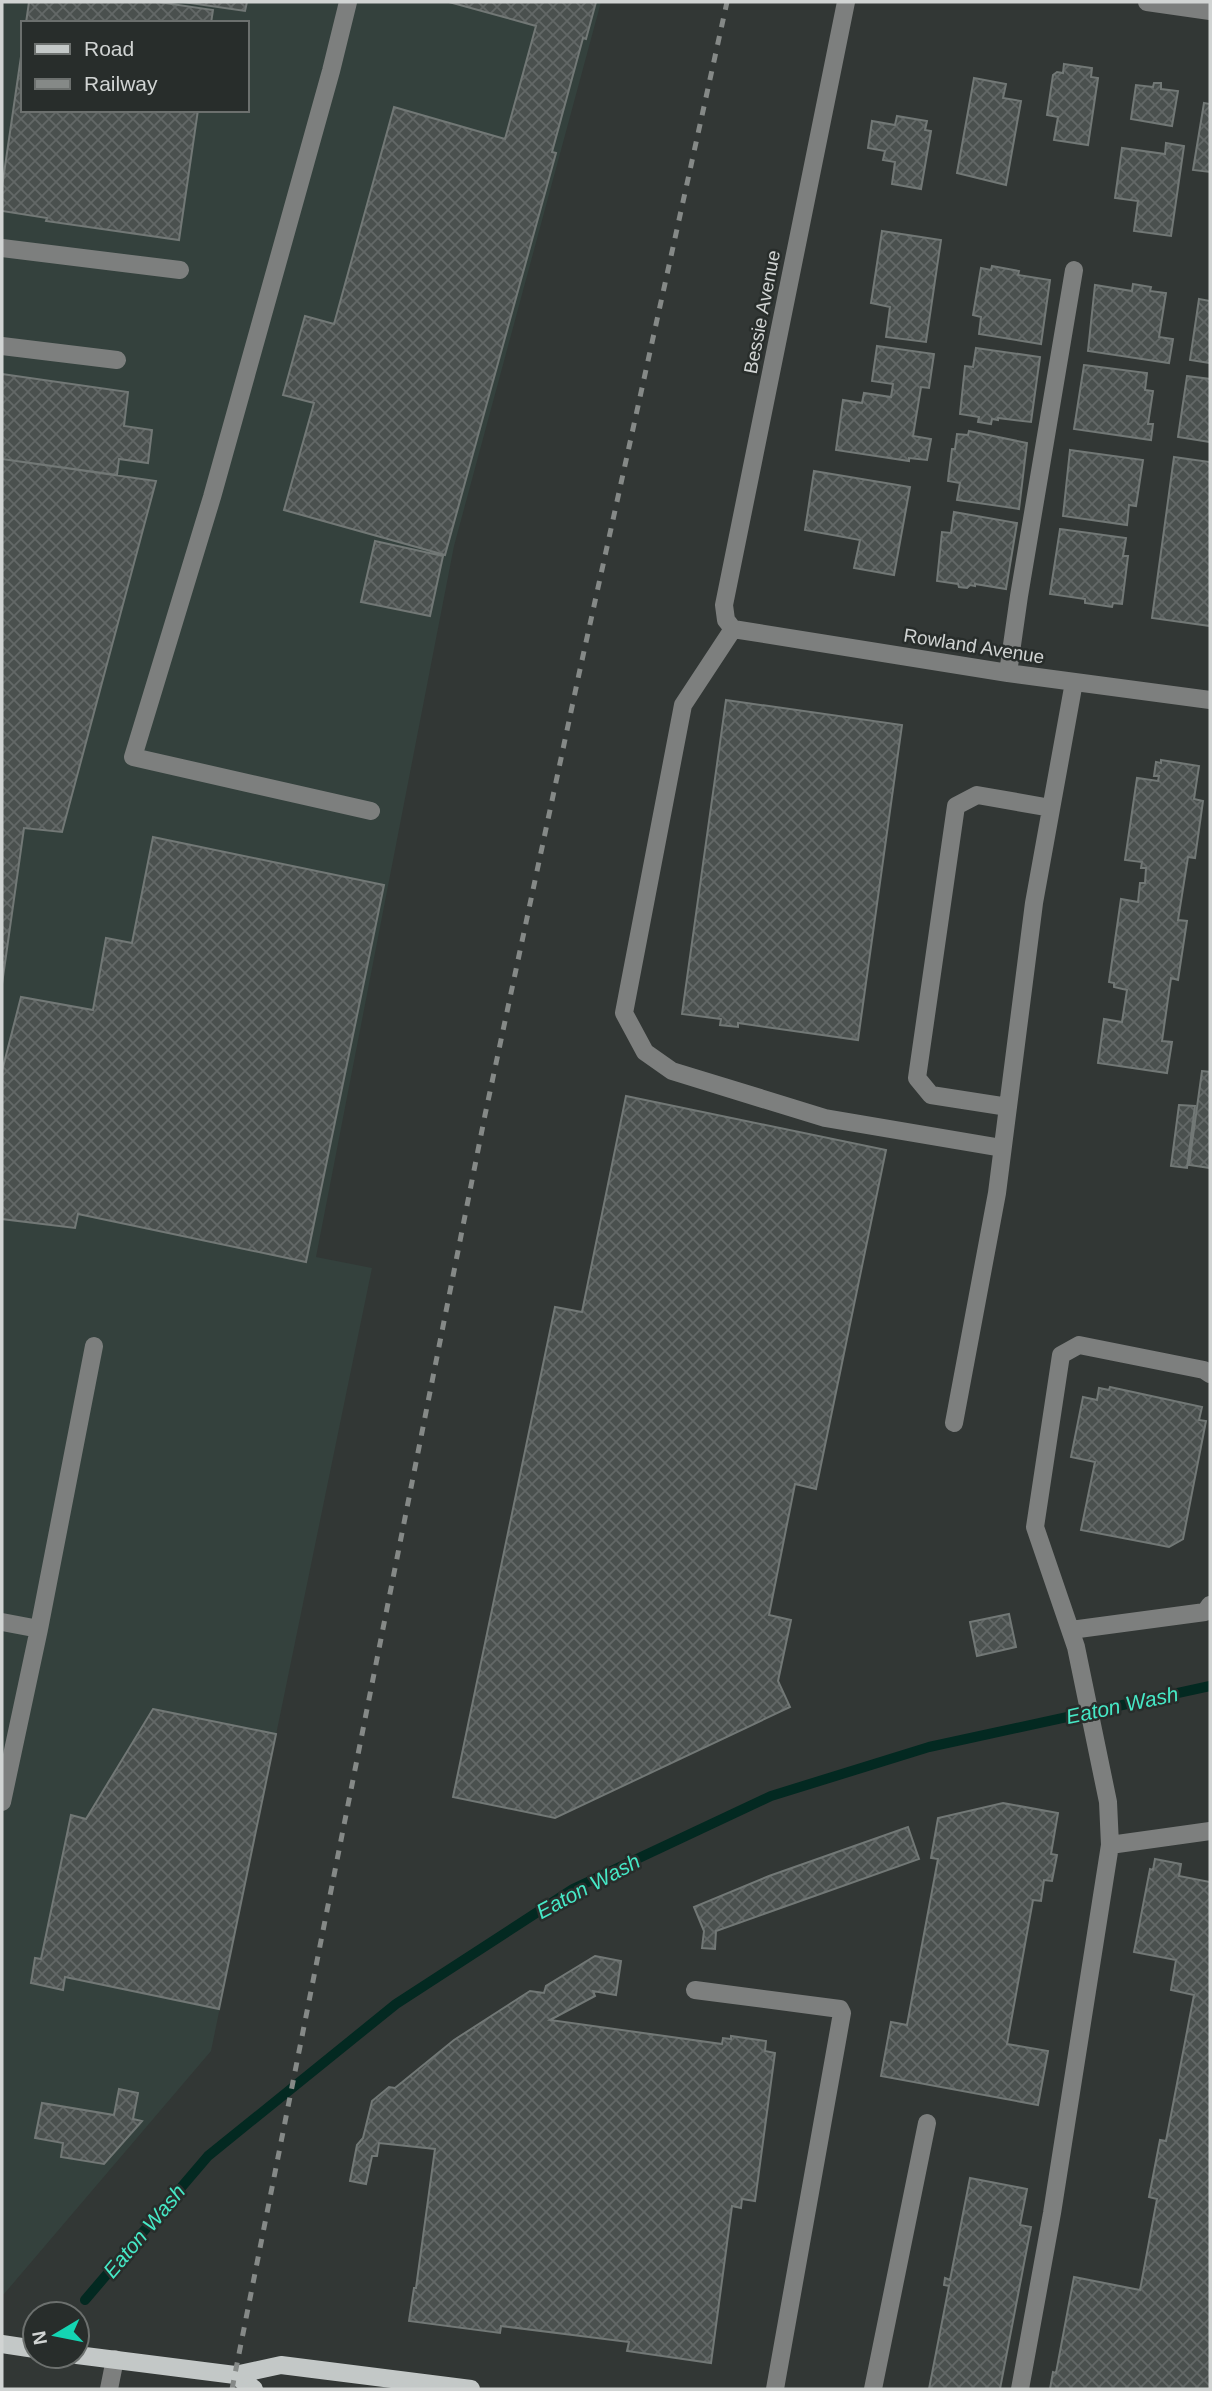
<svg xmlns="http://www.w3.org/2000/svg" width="1212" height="2391" font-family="Helvetica,sans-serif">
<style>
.built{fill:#34413d;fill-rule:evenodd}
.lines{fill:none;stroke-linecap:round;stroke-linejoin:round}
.stream{stroke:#032921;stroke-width:10}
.building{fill:url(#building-cross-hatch);stroke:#727876;stroke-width:2}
.minor{stroke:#7d7f7e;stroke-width:18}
.major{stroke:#c3c8c7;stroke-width:18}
.rail{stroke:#858987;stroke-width:5;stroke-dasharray:9 9;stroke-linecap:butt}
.labels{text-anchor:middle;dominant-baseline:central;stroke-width:5;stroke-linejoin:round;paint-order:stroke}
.street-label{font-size:19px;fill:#d1d4d3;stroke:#282d2b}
.water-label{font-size:21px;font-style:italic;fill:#46e8c6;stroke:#282d2b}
</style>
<defs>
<pattern id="building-cross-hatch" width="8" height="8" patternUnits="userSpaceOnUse" patternTransform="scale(1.75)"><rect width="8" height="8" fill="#4a504e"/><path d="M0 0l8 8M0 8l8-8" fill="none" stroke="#636867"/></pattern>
</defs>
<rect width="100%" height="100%" fill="#323735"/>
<path class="built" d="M2 2H601L454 546 316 1257 372 1268 211 2051 4 2294H2ZM23 23H247V110H23Z"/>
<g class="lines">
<path class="stream" d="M85 2300 208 2156 396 2004 573 1889 771 1796 929 1747 1210 1686"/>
</g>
<path class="building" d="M29 2H158L213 10 211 23H26Z
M183 2H247L245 11Z
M449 2H596L586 39 583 38 552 152 556 153 445 555 284 510 314 403 283 395 305 316 334 324 394 107 505 139 536 26Z
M23 43V110H198L179 240 46 221 47 218 2 211V187Z
M1064 64 1092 68 1091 77 1098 78 1088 145 1054 140 1058 117 1047 115 1053 75 1057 72 1063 73Z
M974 78 1006 84 1003 98 1021 101 1006 185 957 173Z
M1154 83H1161V89L1178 91 1172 126 1131 119 1136 85 1153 87Z
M1204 103 1210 104V172L1193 170Z
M897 116 927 121 925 130 931 131 921 189 892 184 895 162 883 160 885 151 868 148 872 121 895 125Z
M1166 143 1184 146 1171 236 1134 231 1138 201 1115 198 1122 148 1165 154Z
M882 231 941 240 926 342 886 337 890 307 871 303Z
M992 266 1019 271 1018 275 1050 280 1041 344 979 334 981 317 973 315 981 268 991 270Z
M1133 284 1151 287 1150 291 1166 293 1159 337 1173 339 1169 363 1088 351 1095 285 1132 291Z
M1199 299 1210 301V363L1190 360Z
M877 346 934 354 929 388 921 387 913 436 931 439 927 460 909 458V461L836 450 843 400 862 403 864 393 891 397 893 384 872 381Z
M976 348 1040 357 1031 422 998 418V420L992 419 991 424 978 422 979 417 960 414 965 366 973 367Z
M1084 365 1147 373 1145 390 1153 391 1148 424H1153L1151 440 1074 429Z
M2 374 128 392 124 426 152 430 148 463 119 459 117 475 2 459Z
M1187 376 1210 379V442L1178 437Z
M969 431 1027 443 1019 509 957 500 960 483 948 481 952 449H955L957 434 968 435Z
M1070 450 1143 460 1136 506 1129 505 1127 525 1063 516Z
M1174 457 1210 462V626L1152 618Z
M2 459 156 481 62 832 24 828 2 984Z
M814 471 910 487 894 575 854 568 860 540 805 530Z
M954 512 1017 523 1006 589 975 584V586L970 585 967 588 959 587 958 584 937 581 942 532 951 533Z
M1060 529 1126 538 1123 556H1128L1122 604 1113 603 1112 607 1085 603V599L1050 594Z
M375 541 443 556 430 616 361 602Z
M726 700 902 725 858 1040 738 1023V1027L720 1025 721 1019 682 1014Z
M1161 760 1199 766 1194 799 1203 801 1195 858 1188 857 1178 920 1187 921 1178 980 1171 978 1162 1041 1172 1042 1167 1073 1098 1063 1104 1019 1122 1022 1127 990 1114 987V983L1109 982 1121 899 1138 902 1140 883H1145L1146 868H1141L1142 862 1125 860 1137 778 1158 781 1159 776H1154L1156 762 1161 763Z
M153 837 384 885 306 1262 78 1214 75 1228 2 1219V1071L21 997 93 1010 106 938 132 943Z
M1202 1071 1210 1072V1168L1189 1165Z
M626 1096 886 1150 816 1489 795 1484 769 1615 791 1620 778 1681 790 1707 555 1818 453 1797 555 1307 582 1312Z
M1179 1105 1195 1106 1187 1168 1171 1166Z
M1110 1387 1202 1407 1199 1420 1206 1421 1183 1539 1169 1547 1081 1530 1095 1462 1071 1457 1083 1397 1097 1400 1099 1388 1109 1390Z
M1009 1614 1016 1647 977 1656 970 1622Z
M153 1709 276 1734 219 2009 65 1977 63 1990 31 1983 35 1958 41 1959 71 1815 86 1819Z
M1003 1803 1058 1813 1051 1854 1057 1855 1052 1881 1044 1880 1041 1901 1033 1900 1007 2044 1048 2051 1038 2105 881 2076 891 2022 907 2025 938 1859 931 1858 938 1818Z
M908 1827 919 1859 716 1931 715 1949 702 1948 704 1931 694 1907 769 1876Z
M1155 1859 1181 1864 1179 1876 1210 1882V2389H1050L1053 2372 1056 2373 1074 2277 1140 2290 1157 2199 1149 2197 1160 2140 1166 2141 1194 1995 1171 1990 1176 1960 1134 1952 1150 1869 1153 1870Z
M595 1956 621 1961 616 1995 593 1991 595 1996 550 2020 722 2044 723 2038 731 2039V2036L766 2041 765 2051 775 2053 755 2201 742 2199 741 2208 732 2206 711 2363 627 2351 629 2342 501 2326 500 2333 409 2321 414 2288H416L435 2149 379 2143 377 2156H372L366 2184 350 2181 357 2145 363 2138 372 2101 389 2087 395 2088 454 2040 530 1991 544 1993 546 1986Z
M119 2089 138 2093 133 2119 142 2121 104 2164 61 2157 63 2143 35 2138 42 2103 114 2115Z
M970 2178 1027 2189 1020 2225 1031 2227 1000 2389H929L949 2286 944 2285 945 2278 950 2280Z"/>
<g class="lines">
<path class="minor" d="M348 2 331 71 212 497 133 757 371 811
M1147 2 1210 11
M2 248 180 270
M2 346 117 360
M733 629 683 705 624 1013 645 1052 672 1071 825 1118 1002 1148
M733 629 726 620 724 605 846 2
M733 629 1008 673 1210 700
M1008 673 1019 596 1074 270
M1008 1107 931 1095 917 1078 956 806 977 795 1051 808
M954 1423 997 1193 1034 903 1074 682
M2 1622 39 1629
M1071 1630 1205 1612 1210 1605
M2 1802 39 1629 94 1346
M1110 1845 1210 1831
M695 1990 840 2009 842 2013 775 2389
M109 2389 115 2359
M873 2389 927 2123
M1020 2389 1052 2213 1110 1845 1108 1802 1076 1647 1035 1527 1061 1355 1079 1345 1204 1370 1210 1374"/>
<path class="major" d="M2 2344 35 2349
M77 2355 235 2375 281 2365 471 2389
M235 2375 254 2389"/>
<path class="rail" d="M232 2389 485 1115 579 674 727 2"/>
</g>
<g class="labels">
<g class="street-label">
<text transform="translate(762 312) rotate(-79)">Bessie Avenue</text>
<text transform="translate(974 646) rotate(9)">Rowland Avenue</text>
</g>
<g class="water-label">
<text transform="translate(1122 1705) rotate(-12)">Eaton Wash</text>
<text transform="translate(588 1886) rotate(-28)">Eaton Wash</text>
<text transform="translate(144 2231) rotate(-50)">Eaton Wash</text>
</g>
</g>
<rect width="1212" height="2391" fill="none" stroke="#d1d4d3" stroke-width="7"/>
<rect x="21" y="21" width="228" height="91" fill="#282d2b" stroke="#6c706e" stroke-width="2"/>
<rect x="35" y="44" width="35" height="10" fill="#c3c8c7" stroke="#6c706e" stroke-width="2"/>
<text x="84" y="56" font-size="21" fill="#d1d4d3">Road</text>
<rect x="35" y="79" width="35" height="10" fill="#858987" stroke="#6c706e" stroke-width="2"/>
<text x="84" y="91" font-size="21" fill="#d1d4d3">Railway</text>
<g transform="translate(56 2335) rotate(260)"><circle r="33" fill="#282d2b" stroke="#6c706e" stroke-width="2"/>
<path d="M0-5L12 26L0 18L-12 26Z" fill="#14d5b3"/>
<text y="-10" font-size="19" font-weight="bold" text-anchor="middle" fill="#d1d4d3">N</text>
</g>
</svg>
